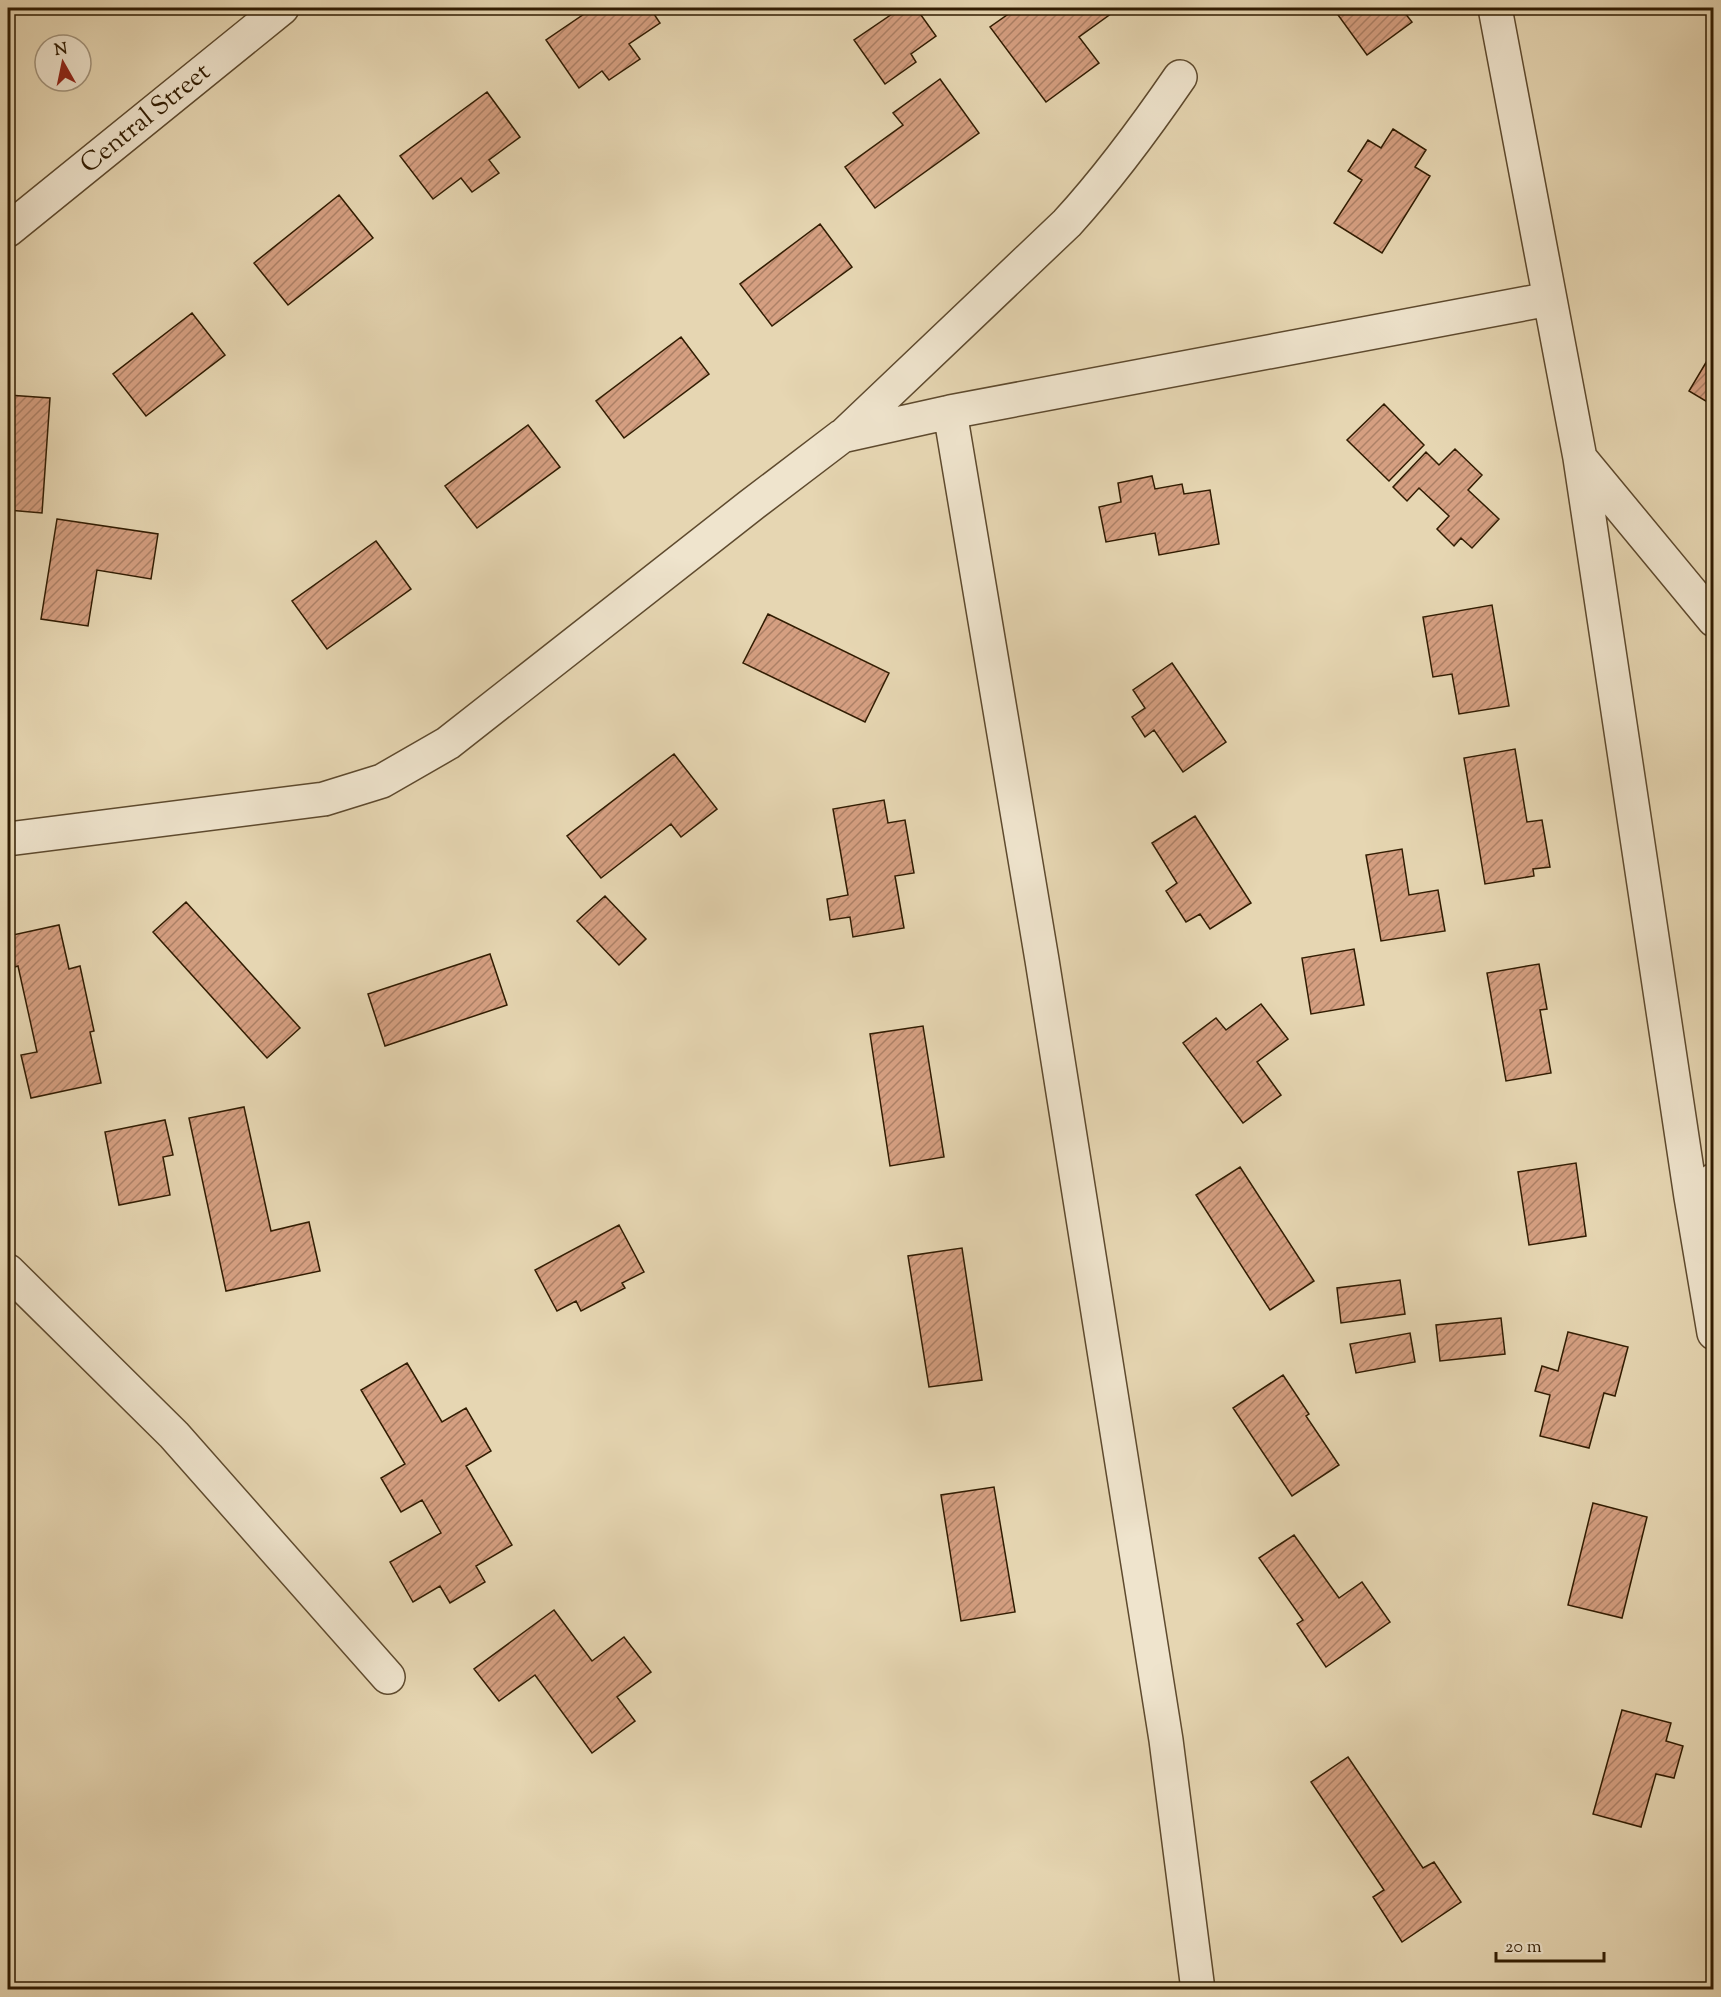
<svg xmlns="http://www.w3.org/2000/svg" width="1721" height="1997" font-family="'Sorts Mill Goudy',serif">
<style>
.building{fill:url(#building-hatch);stroke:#311c02;stroke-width:1.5}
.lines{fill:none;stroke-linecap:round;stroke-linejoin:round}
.minor-casing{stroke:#5e4a2e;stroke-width:36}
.tertiary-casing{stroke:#5e4a2e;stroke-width:36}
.minor{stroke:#efe4cd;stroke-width:33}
.tertiary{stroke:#efe4cd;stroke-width:33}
.labels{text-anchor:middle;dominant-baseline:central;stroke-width:6;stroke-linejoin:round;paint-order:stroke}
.street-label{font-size:26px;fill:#311c02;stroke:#efe4cd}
</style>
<defs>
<pattern id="building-hatch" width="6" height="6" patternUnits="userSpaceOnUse" patternTransform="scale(1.5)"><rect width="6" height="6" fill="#d59f81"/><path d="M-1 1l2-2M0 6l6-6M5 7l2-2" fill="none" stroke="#ad8167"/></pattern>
</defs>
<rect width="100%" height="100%" fill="#e6d6b2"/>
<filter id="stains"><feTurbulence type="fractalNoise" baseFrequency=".00333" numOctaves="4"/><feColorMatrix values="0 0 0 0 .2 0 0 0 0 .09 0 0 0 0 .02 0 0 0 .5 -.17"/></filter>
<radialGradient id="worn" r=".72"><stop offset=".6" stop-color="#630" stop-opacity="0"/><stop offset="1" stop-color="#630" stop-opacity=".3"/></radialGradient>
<path class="building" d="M593 8H650L660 23 629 44 640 59 609 80 602 71 579 88 546 40Z
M901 8H916L936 36 911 54 916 62 885 84 854 40Z
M1017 8H1119L1079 37 1099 63 1046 102 990 27Z
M1333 8H1401L1412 22 1367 55Z
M940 79 979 133 875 208 845 167 903 125 893 113Z
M487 92 520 137 489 160 499 173 472 192 461 178 433 199 400 156Z
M1393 129 1426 150 1415 167 1430 176 1382 253 1334 223 1362 180 1348 171 1368 140 1381 148Z
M339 195 373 238 288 305 254 263Z
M820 224 852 267 772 326 740 284Z
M192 313 225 355 146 416 113 374Z
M681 337 709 374 624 438 596 401Z
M1714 349V406L1689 391Z
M8 395 50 398 42 513 8 510Z
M1384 404 1424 445 1389 481 1347 440Z
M528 425 560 467 477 528 445 486Z
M1455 449 1482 475 1468 490 1499 519 1472 548 1461 538 1454 546 1437 529 1449 516 1419 488 1407 501 1393 487 1426 452 1439 465Z
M1152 476 1155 489 1182 484 1184 494 1210 490 1219 544 1159 555 1155 533 1106 542 1099 507 1121 502 1118 483Z
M57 519 158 534 151 579 97 570 88 626 41 619Z
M376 541 411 589 327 649 292 601Z
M1492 605 1509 706 1459 714 1452 674 1433 677 1423 617Z
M768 614 889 673 865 722 743 663Z
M1172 663 1226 742 1183 772 1154 730 1145 737 1132 717 1145 708 1133 690Z
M1515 749 1527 822 1542 820 1550 867 1533 869 1534 876 1485 884 1464 758Z
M674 754 717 809 681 837 671 824 601 878 567 836Z
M884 800 888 823 905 820 914 873 895 876 904 928 853 937 850 917 830 920 827 899 848 895 833 809Z
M1195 816 1251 903 1210 929 1200 914 1186 922 1166 891 1177 883 1152 843Z
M1402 849 1409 895 1438 890 1445 931 1381 941 1366 855Z
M605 896 646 939 619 965 577 921Z
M186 902 300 1028 267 1058 153 932Z
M59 925 69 969 80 966 94 1031 90 1032 101 1083 31 1098 21 1055 37 1052 18 966 8 969V936Z
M1354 949 1364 1005 1311 1014 1302 958Z
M490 954 507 1005 385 1046 368 994Z
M1539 964 1547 1009 1540 1010 1551 1073 1506 1081 1487 973Z
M1261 1004 1288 1039 1257 1062 1281 1095 1243 1123 1183 1043 1216 1018 1226 1030Z
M923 1026 944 1157 890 1166 870 1034Z
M244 1107 271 1231 309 1222 320 1271 226 1291 189 1118Z
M165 1120 173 1155 163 1157 170 1195 119 1205 105 1132Z
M1576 1163 1586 1236 1529 1245 1518 1172Z
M1240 1167 1314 1281 1270 1310 1196 1195Z
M619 1225 644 1272 622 1283 625 1288 581 1311 576 1301 557 1311 535 1270Z
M962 1248 982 1380 929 1387 908 1256Z
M1400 1280 1405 1314 1341 1323 1337 1288Z
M1501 1318 1505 1354 1440 1361 1436 1325Z
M1568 1332 1628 1347 1615 1396 1604 1393 1589 1448 1540 1436 1550 1395 1535 1391 1542 1366 1558 1371Z
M1410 1333 1415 1362 1356 1373 1350 1344Z
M407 1363 442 1422 466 1408 491 1451 466 1466 512 1545 476 1566 485 1582 450 1603 440 1586 413 1602 390 1562 441 1533 422 1500 401 1512 381 1478 405 1464 361 1390Z
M1283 1375 1309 1414 1306 1416 1339 1465 1292 1496 1233 1408Z
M994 1487 1015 1612 961 1621 941 1495Z
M1593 1503 1647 1517 1622 1618 1568 1605Z
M1294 1535 1339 1598 1362 1582 1390 1622 1326 1667 1297 1624 1303 1620 1259 1558Z
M554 1610 592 1661 624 1637 651 1672 617 1697 635 1721 592 1753 535 1675 499 1701 474 1669Z
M1622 1710 1671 1723 1666 1741 1683 1746 1674 1778 1656 1774 1641 1827 1593 1814Z
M1348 1757 1423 1868 1434 1862 1461 1902 1402 1942 1373 1897 1384 1890 1311 1782Z"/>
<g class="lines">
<g class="minor-casing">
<path id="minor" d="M1495 8 1580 458 1714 620
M950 412 1042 960 1166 1740 1198 1990
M844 435 1067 223C1109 177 1145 128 1180 77
M1580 458 1691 1197
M8 839 324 799 382 781 448 743 750 506 842 436 950 412 1549 299
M1714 1180 1691 1197 1714 1333
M8 1271 174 1435 388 1677"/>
</g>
<g class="tertiary-casing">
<g id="tertiary">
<path id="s1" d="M8 230 282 8"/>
</g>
</g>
<use href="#minor" class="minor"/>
<use href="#tertiary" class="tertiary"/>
</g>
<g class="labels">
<g class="street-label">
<text stroke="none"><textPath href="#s1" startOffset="177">Central Street</textPath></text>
</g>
</g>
<rect width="1721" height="1997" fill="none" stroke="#e6d6b2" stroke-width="30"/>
<rect x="9" y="9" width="1703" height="1979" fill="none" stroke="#311c02" stroke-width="3"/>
<rect x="15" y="15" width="1691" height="1967" fill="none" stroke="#311c02" stroke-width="1.5"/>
<g transform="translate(63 63) rotate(351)"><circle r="28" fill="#efe4cd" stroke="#a3947c" stroke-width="1.5"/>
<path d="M0-4.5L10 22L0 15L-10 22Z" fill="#8f2418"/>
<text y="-9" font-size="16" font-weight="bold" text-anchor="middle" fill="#311c02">N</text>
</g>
<path d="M1496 1952v9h108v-9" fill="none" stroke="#311c02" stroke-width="3"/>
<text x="1505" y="1952" font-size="18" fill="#311c02" stroke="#efe4cd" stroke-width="4.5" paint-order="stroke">20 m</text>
<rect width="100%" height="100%" filter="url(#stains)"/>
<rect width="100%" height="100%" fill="url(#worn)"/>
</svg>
